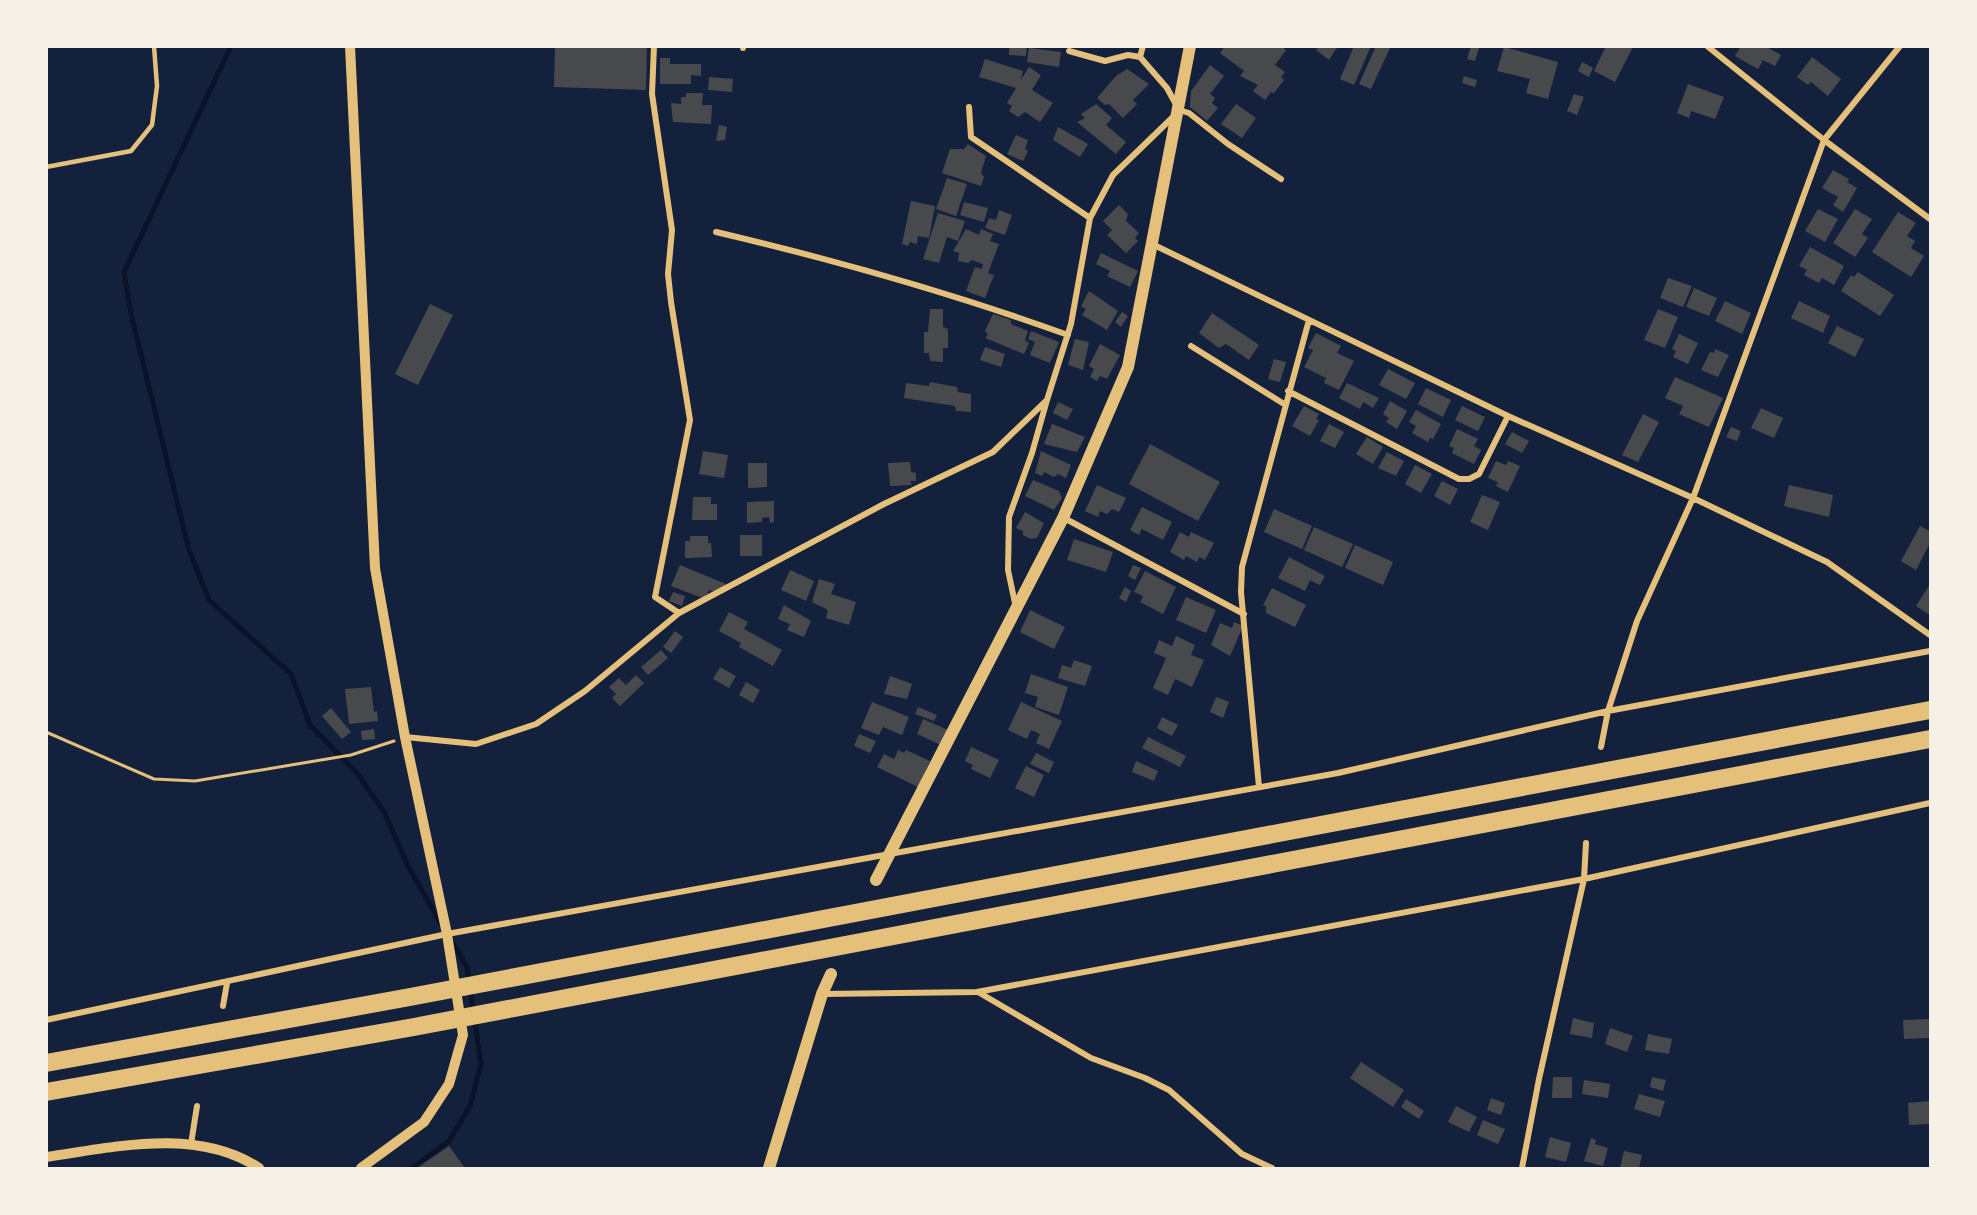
<svg xmlns="http://www.w3.org/2000/svg" width="1977" height="1215" font-family="Lato,sans-serif">
<style>
.lines{fill:none;stroke-linecap:round;stroke-linejoin:round}
.stream{stroke:#0b132b;stroke-width:5}
.building{fill:#48494c}
.path{stroke:#e5c07b;stroke-width:3}
.service{stroke:#e5c07b;stroke-width:4.5}
.minor{stroke:#e5c07b;stroke-width:6}
.tertiary{stroke:#e5c07b;stroke-width:10}
.secondary{stroke:#e5c07b;stroke-width:12}
.motorway{stroke:#e5c07b;stroke-width:18}
</style>
<rect width="100%" height="100%" fill="#14213d"/>
<g class="lines">
<path class="stream" d="M231 46 124 272 131 314 189 550 209 600 291 674 310 725 357 773 384 812 408 866 441 924
M412 1168 449 1141 470 1106 481 1064 467 967 451 940"/>
</g>
<path class="building" d="M555 46H647L646 90 554 87Z
M1009 46H1027L1026 56 1009 55Z
M1225 46H1281L1286 50 1275 65 1285 72 1281 77 1284 80 1274 93 1271 92 1265 100 1253 91 1258 85 1240 76 1244 71 1220 53Z
M1319 46H1338L1329 60 1316 50Z
M1354 46H1371L1354 85 1340 79Z
M1376 46H1391L1371 89 1359 84Z
M1471 46 1479 48 1475 61 1467 59Z
M1606 46 1633 47 1615 82 1594 71Z
M1741 46H1765L1781 55 1775 66 1763 60 1758 69 1735 56Z
M1504 47 1558 62 1548 99 1526 93 1530 79 1497 71Z
M1029 48 1061 52 1059 67 1027 62Z
M1812 57 1841 79 1828 96 1811 82 1808 85 1797 77Z
M660 58H670V64H701V76L691 75V84H660Z
M985 59 1023 71 1020 81 1029 67 1041 75 1032 90 1053 103 1040 122 1025 112 1018 117 1009 111 1012 106 1007 103 1016 88 979 77Z
M1582 62 1593 68 1589 77 1578 71Z
M1210 65 1224 76 1210 94 1215 98 1212 103 1218 108 1207 121 1190 107 1191 91Z
M1127 69 1149 84 1133 100 1137 104 1123 118 1109 104 1105 105 1097 98 1116 76Z
M1464 76 1477 80 1475 87 1462 83Z
M709 77 733 79 732 92 708 90Z
M1688 84 1724 97 1715 119 1691 111 1689 118 1677 113Z
M686 93H703L702 105H712L711 124 673 122 671 103 681 104V97H686Z
M1574 94 1584 97 1577 115 1567 111Z
M1096 104 1112 118 1106 125 1126 142 1116 154 1077 122 1085 118 1081 114Z
M1236 104 1256 118 1242 138 1221 124Z
M719 125 727 127 725 140 716 141Z
M1058 127 1088 144 1080 157 1053 140Z
M1016 135 1028 140 1025 149 1028 151 1023 161 1007 154Z
M968 144 986 156 981 173 984 177 981 186 942 173 950 149H964Z
M1833 170 1849 179 1847 182 1857 188 1843 212 1833 205 1838 197 1822 188Z
M947 178 967 184 956 216 936 209Z
M911 201 935 206 929 238 918 236 917 244 910 242 908 246 902 244Z
M964 202 988 208 984 222 960 215Z
M1119 205 1128 214 1126 221 1139 233 1135 238 1138 241 1126 253 1107 235 1112 230 1103 221Z
M1818 209 1838 219 1825 242 1805 231Z
M1855 209 1872 219 1862 234 1868 238 1855 257 1833 243Z
M999 210 1012 215 1005 235 985 228 989 218 996 220Z
M1898 212 1916 223 1907 236 1915 241 1911 248 1924 256 1911 277 1872 252Z
M938 213 965 221 958 241 947 237 939 263 923 259Z
M966 229 979 235 981 229 993 234 990 241 999 244 988 273 994 275 985 298 966 291 975 267 982 269 983 264 972 260 968 263 958 261 959 253 953 251Z
M1810 247 1844 266 1834 285 1822 278 1819 283 1804 275 1807 270 1799 266Z
M1101 253 1138 271 1130 287 1107 276 1110 271 1096 264Z
M1858 272 1894 295 1880 316 1841 291 1851 275 1854 277Z
M1668 278 1692 286 1683 307 1660 298Z
M1694 288 1717 298 1709 316 1686 307Z
M1089 291 1118 311 1107 330 1082 315 1086 309 1081 306Z
M1725 301 1751 313 1742 334 1715 321Z
M1799 301 1830 316 1823 333 1791 318Z
M430 304 453 315 418 385 395 374Z
M930 309H943V327L948 329V348H943V362L930 361 929 353H924V332H928Z
M1658 309 1678 317 1665 348 1644 340Z
M1122 312 1128 316 1121 327 1115 322Z
M1212 313 1259 345 1249 360 1226 344 1219 348 1199 333Z
M993 314 1011 320V324L1028 331 1025 340 1029 343 1024 354 985 338 988 335 985 331Z
M1837 326 1864 339 1855 357 1828 343Z
M1031 331 1059 342 1050 363 1030 355 1035 342 1028 339Z
M1316 333 1341 346 1337 353 1354 361 1339 390 1324 383 1326 378 1304 367 1313 350 1308 348Z
M1679 334 1698 343 1688 364 1673 357 1676 351 1672 349Z
M1075 339 1089 342 1083 370 1068 365Z
M1100 344 1120 355 1107 379 1100 376 1097 381 1090 377 1094 369 1089 366Z
M985 347 1005 354 1001 367 980 360Z
M1715 349 1729 355 1718 377 1701 370 1710 352 1714 353Z
M1274 359 1286 362 1280 382 1268 379Z
M1388 369 1415 383 1406 399 1379 385Z
M1675 377 1723 398 1709 427 1679 414 1683 406 1665 398Z
M930 382 957 387 958 392 971 394V412L956 411 955 406 904 398 906 383 929 386Z
M1347 383 1379 398 1373 408 1363 402 1360 409 1339 398Z
M1426 388 1451 400 1443 417 1418 404Z
M1390 401 1407 411 1397 429 1386 422 1389 418 1383 414Z
M1058 402 1073 409 1067 420 1053 413Z
M1304 406 1319 414 1316 419 1319 420 1310 436 1292 426Z
M1462 406 1485 417 1478 431 1455 420Z
M1761 408 1783 418 1774 438 1751 428Z
M1416 410 1441 424 1433 439 1430 438 1428 442 1412 433 1416 426 1409 422Z
M1643 414 1659 422 1638 462 1622 455Z
M1052 424 1085 437 1077 452 1044 444Z
M1329 424 1344 432 1335 448 1320 441Z
M1731 427 1741 431 1737 441 1726 437Z
M1457 429 1478 439 1474 446 1481 450 1474 464 1452 453 1454 448 1449 446Z
M1512 432 1529 441 1522 453 1505 444Z
M1367 437 1383 447 1373 464 1356 454Z
M1150 444 1220 482 1198 521 1129 484Z
M703 451 728 455 724 478 699 474Z
M1041 451 1071 465 1066 478 1058 474 1054 477 1044 472 1042 476 1035 473Z
M1387 452 1404 461 1396 476 1378 468Z
M1496 461 1506 465 1508 461 1520 466 1508 492 1496 486 1498 482 1488 478Z
M910 462 911 472 916 473V481H910L912 485 890 486 888 463Z
M748 463H767V487L748 488Z
M1415 465 1432 474 1421 493 1405 484Z
M1033 480 1059 491 1062 498 1054 510 1025 496Z
M1442 481 1458 489 1450 505 1434 496Z
M1097 485 1126 498 1119 512 1112 509 1107 514 1100 511 1098 517 1085 511Z
M1789 485 1833 495 1829 517 1784 506Z
M1482 495 1500 502 1488 530 1470 522Z
M693 497H711V504H717V520H692Z
M774 501V522L770 523 769 517 762 518V522L747 523V502Z
M1142 507 1172 522 1163 540 1142 529 1139 535 1130 530Z
M1274 509 1312 526 1302 549 1264 532Z
M1025 512 1044 523 1037 538 1031 539 1023 535V531L1016 528Z
M1920 526 1930 531V543L1916 570 1901 561Z
M1314 527 1353 544 1342 567 1304 550Z
M1180 532 1189 537 1191 532 1214 543 1205 560 1199 557 1197 562 1186 556 1184 560 1170 552Z
M740 535H762V556H740Z
M690 536H708V543H711L712 557 685 558V541H690Z
M1074 539 1113 552 1106 572 1067 560Z
M1355 545 1393 562 1383 585 1345 568Z
M1289 557 1325 576 1320 585 1310 580 1305 591 1278 578Z
M680 565 726 584 721 594 709 590 705 599 671 586Z
M1133 565 1141 568 1135 580 1128 576Z
M790 570 814 581 806 601 781 590Z
M1145 571 1176 587 1163 614 1140 602 1143 596 1134 592Z
M819 579 835 584 831 594 856 602 849 625 826 618 828 610 812 602Z
M1930 584V615L1916 606Z
M1125 587 1131 591 1126 602 1119 598Z
M1272 588 1306 605 1295 627 1266 613V606L1263 605Z
M673 592 685 596 682 606 669 601Z
M1186 597 1216 610 1206 633 1176 620Z
M784 605 811 621 804 637 787 630 790 624 778 619Z
M1030 610 1065 627 1054 649 1020 632Z
M729 612 748 622 744 629 782 650 773 666 739 647 741 643 719 631Z
M1234 622 1243 626 1230 656 1211 645 1220 623 1232 628Z
M675 631 683 637 671 653 663 647Z
M1176 636 1195 645 1191 655 1204 660 1192 687 1175 679 1168 695 1153 688 1166 658 1154 653 1159 640 1172 646Z
M661 650 668 658 648 675 641 667Z
M1074 660 1092 666 1085 686 1058 678 1062 665 1071 668Z
M720 667 736 676 729 688 713 679Z
M1031 674 1068 687 1059 715 1035 707 1038 697 1025 693Z
M636 675 644 683 620 706 612 698 616 694 609 687 619 678 626 685Z
M890 676 912 684 907 699 884 694Z
M746 682 760 690 753 703 739 695Z
M371 687 374 712 377 711 378 721 349 724 345 689Z
M1216 697 1229 702 1223 718 1210 712Z
M872 702 909 717 902 735 883 727 879 735 861 728Z
M1021 702 1062 721 1049 749 1036 743 1040 734 1031 730 1027 739 1008 730Z
M918 707 937 715 934 721 915 714Z
M331 708 351 732 342 739 322 716Z
M1162 717 1178 725 1172 736 1157 728Z
M923 719 948 730 941 745 917 734Z
M374 729 375 739 362 740 361 731Z
M859 734 876 741 870 753 854 746Z
M1148 737 1186 756 1180 767 1142 748Z
M971 747 999 760 990 778 971 769 973 765 965 761Z
M898 750 904 753 906 750 930 761 918 787 877 767 884 754 894 759Z
M1036 753 1054 762 1049 773 1030 764Z
M1136 761 1158 771 1154 781 1132 772Z
M1026 766 1044 775 1034 797 1015 788Z
M1573 1018 1594 1023 1592 1038 1570 1034Z
M1930 1019V1038L1904 1039 1903 1020Z
M1610 1028 1633 1036 1627 1052 1605 1044Z
M1648 1034 1672 1039 1669 1054 1645 1050Z
M1361 1062 1404 1090 1393 1107 1350 1078Z
M1553 1077H1572V1098H1552Z
M1652 1077 1666 1080 1663 1091 1650 1087Z
M1584 1080 1610 1084 1608 1098 1582 1094Z
M1639 1094 1665 1101 1660 1117 1634 1109Z
M1491 1098 1505 1103 1501 1115 1487 1110Z
M1406 1099 1424 1111 1419 1119 1401 1107Z
M1930 1101V1124L1909 1125 1908 1103Z
M1456 1106 1477 1117 1469 1132 1448 1122Z
M1483 1120 1505 1129 1498 1144 1477 1135Z
M1550 1137 1571 1143 1566 1162 1545 1157Z
M1591 1138 1596 1140 1595 1144 1608 1148 1603 1166 1584 1161Z
M449 1146 465 1168H417Z
M1624 1151 1642 1155 1639 1168H1620Z"/>
<g class="lines">
<path class="path" d="M46 732 154 779 195 781 351 755 394 741"/>
<path class="service" d="M46 167 131 151 152 125 157 86 154 46"/>
<path class="minor" d="M654 46 652 94 672 230 668 274 671 302 690 420 655 597 679 613
M1707 46 1824 140 1930 219
M743 48V46
M1069 51 1105 61 1128 55 1140 57 1167 88 1179 110 1189 113 1228 144 1281 179
M1140 57 1143 46
M969 107 971 137 1090 218
M716 232C835 260 952 293 1068 335
M1152 244 1508 416 1693 498 1827 562 1930 635
M1191 346 1284 404
M1288 391 1459 479H1469L1479 474 1508 416
M1064 518 1244 614
M1016 608 1008 570 1009 517 1032 453 1047 400
M405 737 476 744 536 724 585 691 679 613 884 504 993 452 1047 400 1071 324 1090 218 1113 175 1174 116
M1601 747 1608 711 1637 621 1693 498 1824 140 1900 46
M1259 787 1241 592 1242 567 1309 320
M978 992 1091 1058 1145 1078 1169 1090 1242 1154 1272 1168
M822 994 977 992 1584 879 1930 803
M223 1006 227 983
M46 1020 447 934 1338 773 1608 711 1930 651
M191 1144 197 1106
M1522 1168 1539 1079 1584 879 1586 843"/>
<path class="tertiary" d="M350 46 375 568 405 737 447 934 463 1035 449 1084 424 1122 361 1168
M46 1157C115 1147 197 1127 259 1168"/>
<path class="secondary" d="M876 880 1063 518 1128 367 1190 46
M769 1168 822 994 831 974"/>
<path class="motorway" d="M46 1063 410 997 1930 710
M46 1092 414 1027 1930 739"/>
</g>
<rect width="1977" height="1215" fill="none" stroke="#f6f1e7" stroke-width="96"/>
</svg>
